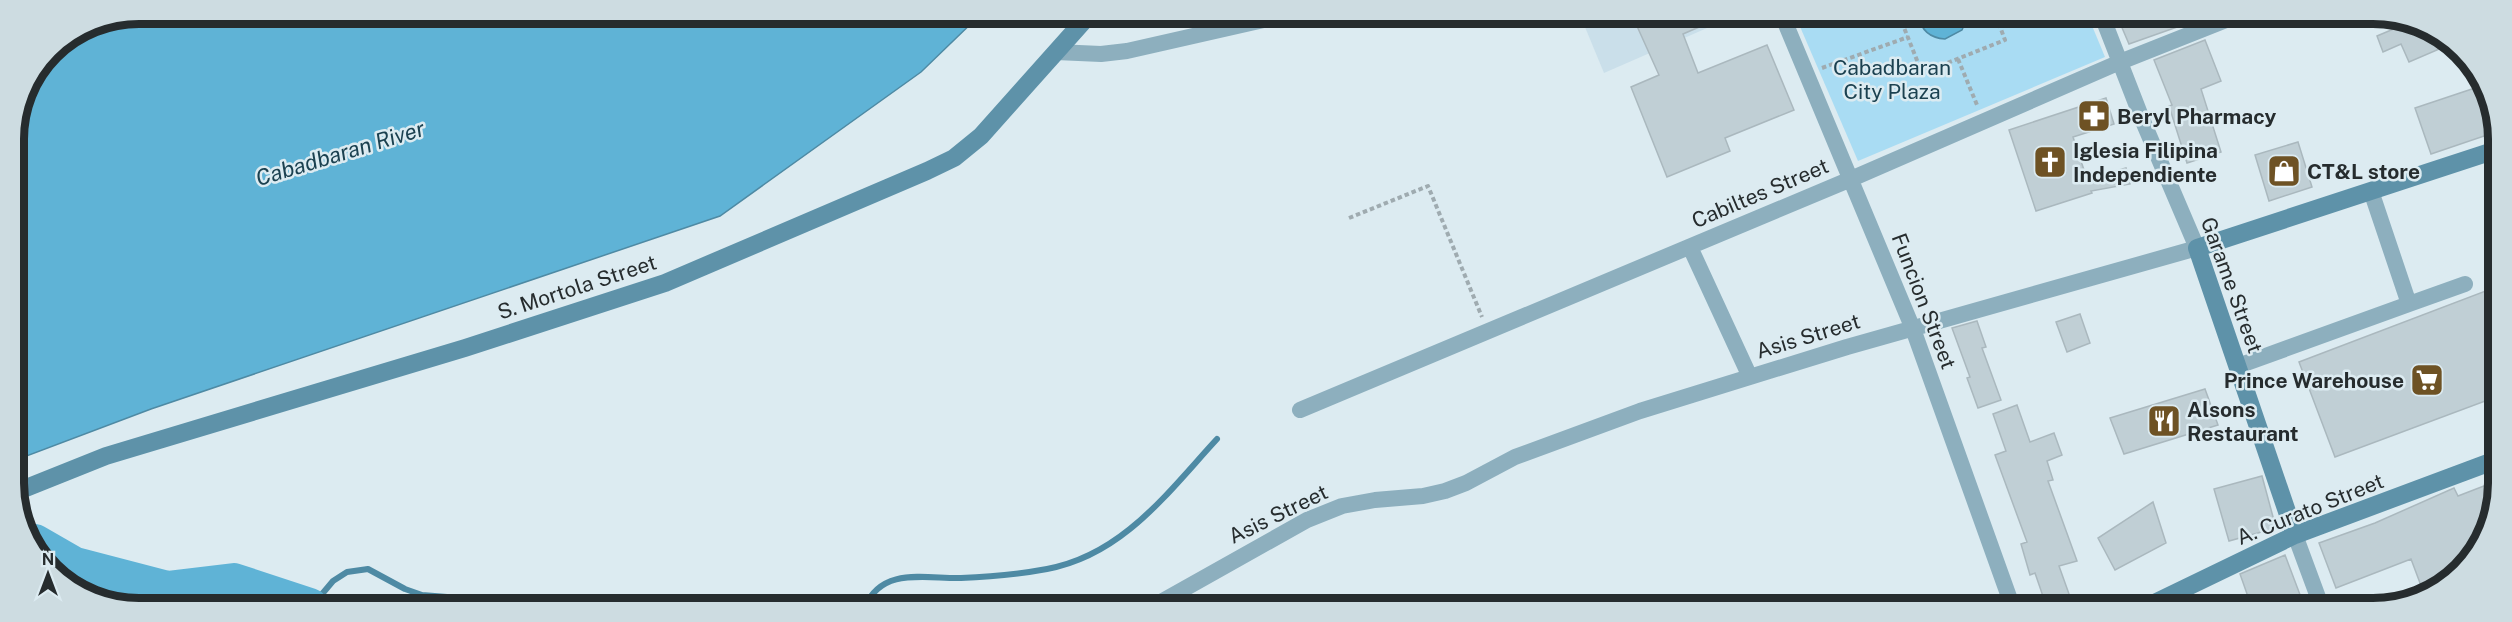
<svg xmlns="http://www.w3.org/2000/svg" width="2512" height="622" font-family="'Public Sans',sans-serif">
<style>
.built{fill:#cadfea}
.green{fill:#a9dcf3}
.water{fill:#5fb3d6;stroke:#4e8aa4;stroke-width:1.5}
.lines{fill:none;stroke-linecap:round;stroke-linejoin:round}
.stream{stroke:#4e8aa4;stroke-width:6}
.river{stroke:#5fb3d6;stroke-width:36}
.building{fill:#c0cfd5;stroke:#aab8be;stroke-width:1.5}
.path{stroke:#9fabb0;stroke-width:4;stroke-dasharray:4.5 3;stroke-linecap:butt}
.street{stroke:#8dafbe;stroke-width:16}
.secondary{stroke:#5e92a9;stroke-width:18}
.labels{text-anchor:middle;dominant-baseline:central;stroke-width:5;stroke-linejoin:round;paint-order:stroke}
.park-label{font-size:21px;fill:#1b4150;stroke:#dcebf1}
.poi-label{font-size:21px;font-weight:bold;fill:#262c2e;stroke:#dcebf1;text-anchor:start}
.street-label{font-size:21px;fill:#262c2e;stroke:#dcebf1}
.water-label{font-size:22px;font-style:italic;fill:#1b4150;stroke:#dcebf1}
.rim{fill:none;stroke:#262c2e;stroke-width:8}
</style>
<rect width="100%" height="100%" fill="#dcebf1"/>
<path class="built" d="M1580 15H1737L1604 73Z"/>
<path class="green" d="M1795 15 2088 16 2105 57 1858 161Z"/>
<path class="water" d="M139 14H981L921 72 720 216 151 409 16 460 14 131 26 84 50 50 91 23Z
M1918 15 1968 16 1962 30 1945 39C1930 38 1921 31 1918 15Z"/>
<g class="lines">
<path class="stream" d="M312 606 333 581 347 572 368 569 405 589 422 595 558 606
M865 607C882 566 927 579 961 578 989 577 1020 574 1047 569 1123 555 1168 492 1217 439"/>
<path class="river" d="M35 542 75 565 167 589 234 581 310 606"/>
</g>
<path class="building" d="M1632 15H1727L1683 34 1698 73 1767 45 1794 110 1725 138 1730 151 1667 177 1631 87 1659 75Z
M2117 16H2196L2197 20 2129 44Z
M2410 22 2451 44 2409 62 2401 44 2383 52 2377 36Z
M2205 40 2221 81 2201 89 2221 152 2187 163 2169 106 2172 105 2154 60Z
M2481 86 2496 114V132L2431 154 2415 108Z
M2106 98 2114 124 2073 137 2087 179 2126 168 2130 184 2091 191 2092 193 2036 211 2009 130Z
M2298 142 2312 187 2269 201 2255 155Z
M2496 287V342L2486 346 2496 371V397L2335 457 2299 362Z
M2080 314 2090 343 2067 352 2056 322Z
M1977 321 1986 347 1982 348 2001 400 1978 408 1967 378 1970 377 1952 328Z
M2205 389 2218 425 2124 454 2110 418Z
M2017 405 2030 442 2054 433 2062 455 2047 461 2053 480 2048 481 2077 561 2059 566 2074 608H2047L2035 573 2030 575 2021 544 2027 542 1995 455 2006 451 1993 414Z
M2262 476 2276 528 2229 541 2214 489Z
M2489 484 2496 508 2456 578 2423 591 2411 559 2336 588 2319 543 2375 523 2454 488 2458 496Z
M2153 502 2166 543 2115 570 2098 538Z
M2285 555 2305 608H2252L2240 574Z"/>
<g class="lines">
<path class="path" d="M1899 15 1922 73 2005 40 1996 16
M1958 59 1977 105
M1822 68 1908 37
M1349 218 1428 186 1482 317"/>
<path class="street" d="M1782 15 1913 329 2013 608
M1056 52 1101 54 1127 51 1286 15
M1690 247 1750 377
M2409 304 2465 284
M2238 366 2409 304 2371 191
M1300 410 1851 179 2120 62 2236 16
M2295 535 2322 608
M1152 607 1307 520 1342 506 1375 500 1423 496 1445 491 1466 483 1515 457 1640 411 1847 347 2197 248 2142 119 2102 16"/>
<path class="secondary" d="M16 492 106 456 465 348 665 283 927 171 954 158 981 136 1089 15
M2295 535 2197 248 2496 150
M2144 608 2295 535 2496 460"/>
</g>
<defs>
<g id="pharmacy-square" transform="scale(1.725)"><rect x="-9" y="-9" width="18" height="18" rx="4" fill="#6e5224" stroke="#dcebf1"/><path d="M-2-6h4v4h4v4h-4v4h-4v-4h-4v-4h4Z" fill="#fff"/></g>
<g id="church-square" transform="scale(1.725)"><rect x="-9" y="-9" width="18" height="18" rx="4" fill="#6e5224" stroke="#dcebf1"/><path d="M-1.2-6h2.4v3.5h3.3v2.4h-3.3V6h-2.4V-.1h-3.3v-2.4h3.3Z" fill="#fff"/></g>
<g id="shop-square" transform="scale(1.725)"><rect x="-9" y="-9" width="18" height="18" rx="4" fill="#6e5224" stroke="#dcebf1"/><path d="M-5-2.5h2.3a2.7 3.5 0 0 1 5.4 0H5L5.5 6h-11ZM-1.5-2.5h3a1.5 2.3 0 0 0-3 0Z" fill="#fff"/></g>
<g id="supermarket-square" transform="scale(1.725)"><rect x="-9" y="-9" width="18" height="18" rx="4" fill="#6e5224" stroke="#dcebf1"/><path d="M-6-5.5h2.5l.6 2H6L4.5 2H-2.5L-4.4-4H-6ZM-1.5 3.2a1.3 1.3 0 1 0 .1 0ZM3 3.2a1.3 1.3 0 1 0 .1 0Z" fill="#fff"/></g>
<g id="restaurant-square" transform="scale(1.725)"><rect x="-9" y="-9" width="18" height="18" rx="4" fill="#6e5224" stroke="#dcebf1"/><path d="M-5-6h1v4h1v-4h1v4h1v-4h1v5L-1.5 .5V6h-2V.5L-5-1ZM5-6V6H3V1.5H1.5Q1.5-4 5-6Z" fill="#fff"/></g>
</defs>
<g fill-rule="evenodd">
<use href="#pharmacy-square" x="2094" y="116"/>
<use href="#church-square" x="2050" y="162"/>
<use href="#shop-square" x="2284" y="171"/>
<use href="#supermarket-square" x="2427" y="380"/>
<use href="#restaurant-square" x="2164" y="421"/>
</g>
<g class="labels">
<g class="park-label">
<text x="1892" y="67">Cabadbaran<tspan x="1892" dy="24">City Plaza</tspan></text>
</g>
<g class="poi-label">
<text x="2117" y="116">Beryl Pharmacy</text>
<text x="2073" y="150">Iglesia Filipina<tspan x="2073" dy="24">Independiente</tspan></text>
<text x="2307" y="171">CT&amp;L store</text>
<text x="2404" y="380" text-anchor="end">Prince Warehouse</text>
<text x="2187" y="409">Alsons<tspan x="2187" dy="24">Restaurant</tspan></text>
</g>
<g class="street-label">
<text transform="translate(1760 193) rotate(-23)">Cabiltes Street</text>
<text transform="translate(2232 285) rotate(70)">Garame Street</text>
<text transform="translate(577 287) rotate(-18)">S. Mortola Street</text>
<text transform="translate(1924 301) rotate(69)">Funcion Street</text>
<text transform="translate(1808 336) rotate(-17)">Asis Street</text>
<text transform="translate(2310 509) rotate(-22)">A. Curato Street</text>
<text transform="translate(1278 514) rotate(-26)">Asis Street</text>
</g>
<g class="water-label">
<text transform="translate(340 153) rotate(-17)">Cabadbaran River</text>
</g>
</g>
<path d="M0 0H2512V622H0ZM139 24H2373A115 115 0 0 1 2488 139V483A115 115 0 0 1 2373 598H139A115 115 0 0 1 24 483V139A115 115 0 0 1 139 24Z" fill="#cddce1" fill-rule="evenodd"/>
<path class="rim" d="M139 24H2373A115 115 0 0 1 2488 139V483A115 115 0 0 1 2373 598H139A115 115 0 0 1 24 483V139A115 115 0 0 1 139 24Z"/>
<g transform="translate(48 574)" stroke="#dcebf1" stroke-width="4.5" paint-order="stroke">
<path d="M0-4.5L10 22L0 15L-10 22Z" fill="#262c2e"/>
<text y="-9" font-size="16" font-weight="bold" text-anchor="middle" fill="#262c2e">N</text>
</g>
</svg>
